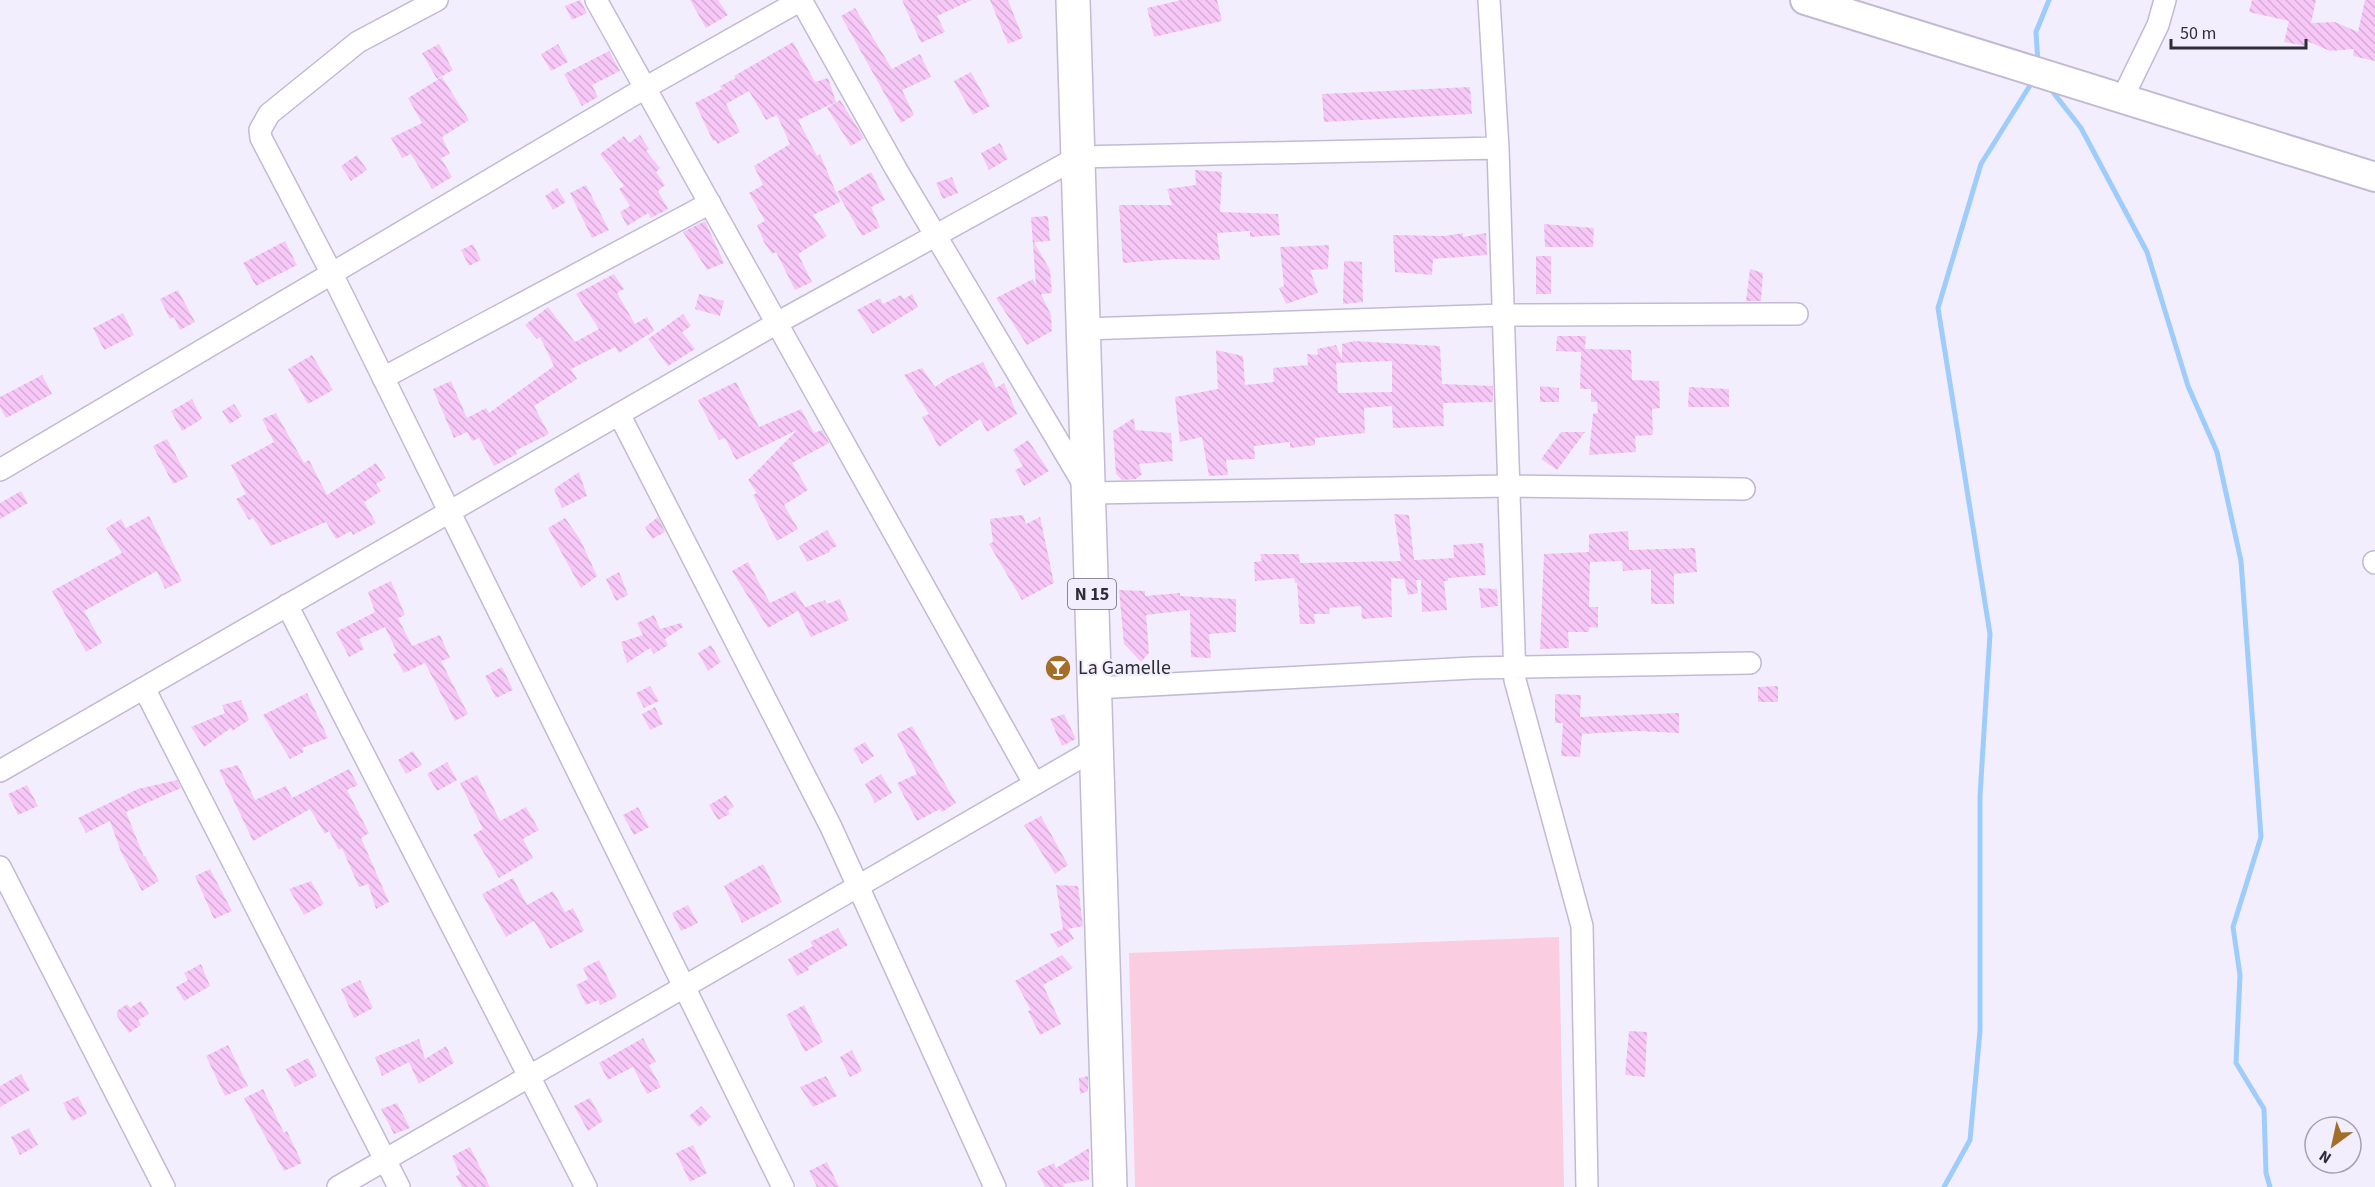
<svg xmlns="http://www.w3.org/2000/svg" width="2375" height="1187" font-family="'Source Sans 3',sans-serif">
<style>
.green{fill:#fbcde0}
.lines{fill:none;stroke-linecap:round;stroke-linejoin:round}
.stream{stroke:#9ecdfb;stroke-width:5}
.building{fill:url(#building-back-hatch);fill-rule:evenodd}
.street-casing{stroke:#c2bad4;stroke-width:24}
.secondary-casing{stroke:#c2bad4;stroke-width:32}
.primary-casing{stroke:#c2bad4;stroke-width:36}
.street{stroke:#fff;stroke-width:21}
.secondary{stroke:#fff;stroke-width:28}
.primary{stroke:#fff;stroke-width:33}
.labels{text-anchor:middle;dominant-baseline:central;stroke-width:4.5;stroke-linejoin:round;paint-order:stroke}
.shield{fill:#f3eefe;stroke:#6a6773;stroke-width:1.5}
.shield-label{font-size:18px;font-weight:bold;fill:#302d37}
.poi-label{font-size:20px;fill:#302d37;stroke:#f3eefe;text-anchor:start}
</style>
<defs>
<pattern id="building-back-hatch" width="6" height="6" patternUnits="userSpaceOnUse" patternTransform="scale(1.5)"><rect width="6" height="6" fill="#f7c8f7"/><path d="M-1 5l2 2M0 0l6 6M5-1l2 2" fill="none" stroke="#d4acd4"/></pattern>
</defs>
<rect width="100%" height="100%" fill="#f3eefe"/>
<path class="green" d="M1559 937 1564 1187H1135L1129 953Z"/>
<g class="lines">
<path class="stream" d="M2038 63 2036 32 2049 0
M2049 87 2081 128 2147 252 2188 386 2217 452 2241 561 2261 837 2233 927 2240 975 2236 1063 2264 1109 2266 1173 2270 1187
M1944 1187 1970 1140 1980 1031V796L1990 634 1938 308 1981 164 2034 79"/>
</g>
<path class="building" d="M580 0 587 13 572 20 565 6Z
M690 0H718L728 15 706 28Z
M902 0H972L937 16 945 32 921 43Z
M990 0H1008L1023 38 1008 44Z
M1181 0H1217L1222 21 1154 37 1147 8Z
M2252 0H2316L2311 23 2335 22 2358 32 2365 0H2375V61L2353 56 2354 49 2330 51 2307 41 2306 46 2284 42 2289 21 2249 12Z
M855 8 892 69 920 54 931 77 902 90 914 115 901 123 841 16Z
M793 42 815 82 828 78 836 102 798 120 817 156 820 154 840 202 813 215 827 236 798 254 812 282 795 290 776 252 772 254 764 242 757 225 765 221 749 193 763 185 754 166 790 144 777 115 766 120 749 91 726 104 740 132 718 144 715 140 713 141 695 103 722 89 720 86 736 78 734 76Z
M439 44 453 70 437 79 422 53Z
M558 44 568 62 551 71 541 54Z
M609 51 620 71 592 85 598 97 582 106 564 74Z
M971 72 990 106 973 115 954 81Z
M442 77 469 120 442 137 450 154 441 158 452 177 432 189 411 154 402 158 391 138 422 123 408 98Z
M1470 87 1472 114 1324 122 1322 94Z
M840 100 864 138 851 146 827 108Z
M640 135 649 149 646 151 660 168 656 172 665 185 658 191 668 209 651 218 648 213 627 226 620 212 630 206 619 189 624 186 600 154 624 136 629 143Z
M1000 143 1008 159 989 170 981 153Z
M357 155 367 170 351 181 341 166Z
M1195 170 1222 172 1220 212 1278 214 1280 235 1250 237V231L1217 233 1220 260 1175 259 1123 263 1119 205H1172L1167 189 1196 185Z
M871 172 885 200 871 207 880 227 862 236 837 192Z
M952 177 958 193 943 199 936 183Z
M586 185 609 230 592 238 570 193Z
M557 188 566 202 553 210 545 196Z
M1048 216 1050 241 1034 242 1050 270 1052 293 1041 294 1051 315 1052 331 1027 345 996 298 1033 279 1036 286 1031 217Z
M705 221 724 263 707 270 683 232Z
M1544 224 1594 228 1593 247H1545Z
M1463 233V237L1486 233 1487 255 1433 259 1432 275 1395 272 1393 235 1445 236Z
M285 241 297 265 256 286 243 263Z
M473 244 481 260 469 266 461 250Z
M1329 245 1328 269 1310 270 1318 293 1286 304 1279 288 1284 286 1280 247Z
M1536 256H1551V294H1536Z
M1344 261 1362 262 1363 302 1343 304Z
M1750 269 1763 273 1761 301H1746Z
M614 274 624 289 617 293 635 324 647 317 654 331 619 353 615 347 571 369 577 379 534 406 549 434 515 451 517 454 494 466 479 438 472 441 467 432 454 438 433 389 451 381 467 418 486 408 489 413 554 366 540 337 537 339 525 325 548 307 575 342 599 329 576 294Z
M178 290 195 322 180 330 174 317 170 319 160 299Z
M699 294 724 301 720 316 695 309Z
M912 294 918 307 873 334 857 310 880 298 883 304 901 295 904 299Z
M123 313 134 335 104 350 93 328Z
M683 314 691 326 682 332 695 349 668 366 648 339Z
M1557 336H1586L1585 349 1631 350 1632 380 1659 381 1660 408 1652 409 1653 435 1635 436 1636 452 1589 455 1593 414 1598 413 1597 402H1591V389H1580L1581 352 1556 351Z
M1354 341 1440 346 1442 384 1493 386V402L1443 403 1444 426 1393 428 1392 406 1364 408 1365 433 1315 438V445L1290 448V442L1254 446 1255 459 1226 460 1228 475 1209 476 1202 437 1180 442 1175 397 1218 389 1216 350 1243 356 1245 385 1274 382 1273 368 1308 365 1307 354 1318 355 1317 349 1336 345 1342 360V344ZM1392 361V392L1338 393 1336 363Z
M312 355 333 390 308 404 288 369Z
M983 362 996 388 1004 383 1017 414 987 432 980 419 939 447 922 417 929 414 904 375 922 368 935 387 948 378Z
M42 375 52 394 6 418 0 407V397Z
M736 382 759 427 801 409 814 433 822 430 829 443 792 463 808 490 784 505 798 529 777 541 753 495 757 493 748 480 797 430 736 460 725 438 719 440 698 400Z
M1540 386 1559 388V402H1540Z
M1689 387 1729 389V407H1688Z
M192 399 202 419 182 431 171 411Z
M234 404 242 416 230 424 222 411Z
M276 413 304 463 309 460 327 495 376 463 386 478 376 484 381 491 364 502 376 523 353 535 351 531 336 539 326 522 271 546 253 518 249 520 236 499 246 494 231 465 274 442 262 419Z
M1134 418 1135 430 1171 433 1173 461 1139 464 1142 474 1136 479 1122 480 1116 474 1113 431Z
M1561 432H1585L1557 470 1541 459Z
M167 439 188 477 173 484 153 446Z
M1028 440 1049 471 1024 486 1015 470 1023 466 1013 450Z
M579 472 587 496 562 508 554 489Z
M21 491 28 503 0 519V503Z
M1394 514 1409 515 1414 560 1454 558 1453 545 1483 543 1486 575 1448 578V581H1444L1447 610 1422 612 1421 580H1416L1418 593 1408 595 1404 579 1391 578 1392 617 1362 619 1361 606 1329 608 1330 614H1314L1315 624H1300L1297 583H1295L1294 578 1255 581 1254 562 1262 561 1260 554H1299L1300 563 1401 561Z
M1023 515 1026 524 1040 517 1054 583 1022 600 989 544 993 542 990 519Z
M149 516 182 581 165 589 157 571 84 611 102 643 86 652 52 591 122 553 106 528 121 519 126 528Z
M658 517 665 532 652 539 645 527Z
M565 518 580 539 597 576 581 588 548 528Z
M827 530 837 546 829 550 830 552 807 562 799 546Z
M1628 531 1629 550 1695 548 1697 572 1674 574V604H1651V569L1623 571 1622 561 1590 562 1589 607H1598V628L1589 627V632H1568L1569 648 1540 649 1544 554 1589 552V534Z
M748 562 770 603 795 591 805 607 803 608 825 600 827 604 840 599 849 620 811 637 798 611 768 628 732 571Z
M619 572 628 595 616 601 606 579Z
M391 581 405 615 398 618 412 646 440 635 450 658 441 661 468 714 455 721 425 663 404 673 393 654 397 652 385 627 359 639 364 649 349 657 336 632 375 612 368 592Z
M1479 588 1497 589 1498 606 1481 608Z
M1119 590 1145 591V596L1180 593V596L1236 599V632L1209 634 1211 658 1191 657 1190 610 1146 615 1149 653 1141 662 1124 644Z
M654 615 660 629 681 623 683 627 665 639 668 645 654 654 650 648 627 663 621 642 643 635 637 623Z
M711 645 721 662 708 671 698 653Z
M502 667 513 690 496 698 485 676Z
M650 686 659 701 644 708 636 693Z
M1778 686V702H1758V687Z
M307 693 328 738 302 748 304 752 290 759 263 715Z
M1555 694 1581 695 1580 717 1679 713V733L1636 731 1582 734 1580 757 1561 756 1563 723H1555Z
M241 700 249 720 232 731 231 728 204 747 191 727 225 713 222 705Z
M655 707 663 724 650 730 642 714Z
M1064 714 1076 739 1062 746 1050 719Z
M912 726 956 803 942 812 940 809 917 821 897 783 917 774 897 734Z
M865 742 874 756 862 764 853 749Z
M413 751 422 765 406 774 398 760Z
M447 762 457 780 437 791 427 774Z
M238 765 255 800 286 786 292 798 349 769 358 785 347 790 369 833 361 838 389 902 376 909 368 884 359 887 342 848 339 850 329 831 325 834 310 809 253 841 219 770Z
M881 774 892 793 875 803 865 784Z
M477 775 500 821 526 807 539 830 523 839 533 858 499 878 473 835 483 829 460 783Z
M177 780 181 788 126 812 144 857 145 856 159 881 142 891 121 852 110 821 86 833 78 818 138 789Z
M27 785 38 806 18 815 8 794Z
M726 795 734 807 728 810 730 814 718 820 709 805Z
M638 807 649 827 634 835 623 815Z
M1041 816 1068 865 1055 874 1024 825Z
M763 864 782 902 742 923 724 886Z
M210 869 232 911 214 919 195 876Z
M513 878 527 905 553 891 565 912 573 908 584 931 550 949 534 921 506 937 482 894Z
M311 881 324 904 304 915 289 889Z
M1056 885 1078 886 1083 926 1068 929 1074 939 1058 948 1050 934 1063 929Z
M688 905 698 923 681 931 672 913Z
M838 928 848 945 808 967 809 970 797 976 788 959 813 946 810 942Z
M1062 955 1073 968 1043 985 1061 1024 1040 1035 1028 1011 1031 1010 1015 981Z
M599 960 617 997 600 1005 598 1000 586 1005 576 985 588 979 583 968Z
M201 964 210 986 184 1001 176 987 188 980 184 973Z
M360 980 373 1008 354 1018 341 989Z
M141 1001 149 1014 138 1020 141 1025 129 1033 117 1016V1011L127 1004 130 1008Z
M804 1005 823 1042 805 1052 786 1015Z
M1629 1031 1647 1032 1645 1077 1625 1075Z
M643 1038 656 1062 649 1065 661 1087 647 1094 633 1067 608 1080 599 1063Z
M419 1039 425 1059 446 1046 454 1063 419 1084 409 1062 382 1076 375 1057Z
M228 1045 248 1086 225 1096 206 1056Z
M852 1050 862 1071 850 1077 840 1057Z
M308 1058 317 1076 295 1087 286 1069Z
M21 1074 30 1090 0 1107V1086Z
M826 1076 837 1096 813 1107 800 1087Z
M1088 1076V1091L1080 1094 1079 1078Z
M263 1089 284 1133 287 1131 302 1163 284 1171 244 1098Z
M78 1096 87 1114 72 1121 63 1103Z
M590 1098 603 1121 588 1131 574 1106Z
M397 1103 410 1128 394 1134 381 1109Z
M701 1106 711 1117 699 1127 689 1116Z
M29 1128 38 1145 20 1155 11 1137Z
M693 1145 707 1173 690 1182 676 1153Z
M470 1147 490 1187H462L456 1176 460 1174 452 1156Z
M1089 1148V1180L1063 1184 1065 1187H1045L1037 1171 1054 1163 1056 1168Z
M827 1162 839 1187H817L809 1171Z"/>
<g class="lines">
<g class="street-casing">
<path id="street" d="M437 0 358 42 269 114 260 130 261 138 332 274 783 1187
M596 0 1034 783
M801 0 896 169 1089 493 1509 486 1744 489
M1489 0 1498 148 1515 680 1582 926 1587 1187
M2122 99 2158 25 2165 0
M1084 329 1504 315 1797 314
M383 378 710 203
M619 414 831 827 995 1187
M0 470 645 88 801 0
M2374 562 2375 563
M287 605 586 1187
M144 688 399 1187
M1095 688 1472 668 1750 663
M0 771 777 323 1078 157 1498 148
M0 867 164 1187
M338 1187 1097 748"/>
</g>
<g class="secondary-casing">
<path id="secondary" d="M1805 0 2375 177"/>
</g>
<g class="primary-casing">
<path id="primary" d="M1073 0 1110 1187"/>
</g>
<use href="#street" class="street"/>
<use href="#secondary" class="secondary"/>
<use href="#primary" class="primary"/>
</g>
<defs>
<g id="bar-disc" transform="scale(1.35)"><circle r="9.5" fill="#a36e28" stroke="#f3eefe"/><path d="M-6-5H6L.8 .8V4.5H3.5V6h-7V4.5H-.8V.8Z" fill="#fff"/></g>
</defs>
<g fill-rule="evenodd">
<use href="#bar-disc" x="1058" y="668"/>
</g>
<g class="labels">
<rect class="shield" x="1068" y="579" width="48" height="30" rx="4.5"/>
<g class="shield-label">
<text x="1092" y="594">N 15</text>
</g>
<g class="poi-label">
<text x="1078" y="668">La Gamelle</text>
</g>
</g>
<g transform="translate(2333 1145) rotate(213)"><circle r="28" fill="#f3eefe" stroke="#a5a1ae" stroke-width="1.5"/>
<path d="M0-4.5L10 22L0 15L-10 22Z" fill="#a36e28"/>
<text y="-9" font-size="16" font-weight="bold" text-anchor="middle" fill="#302d37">N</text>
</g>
<path d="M2171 39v9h135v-9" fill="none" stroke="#302d37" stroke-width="3"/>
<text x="2180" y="39" font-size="18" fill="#302d37" stroke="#f3eefe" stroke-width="4.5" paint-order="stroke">50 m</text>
</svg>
